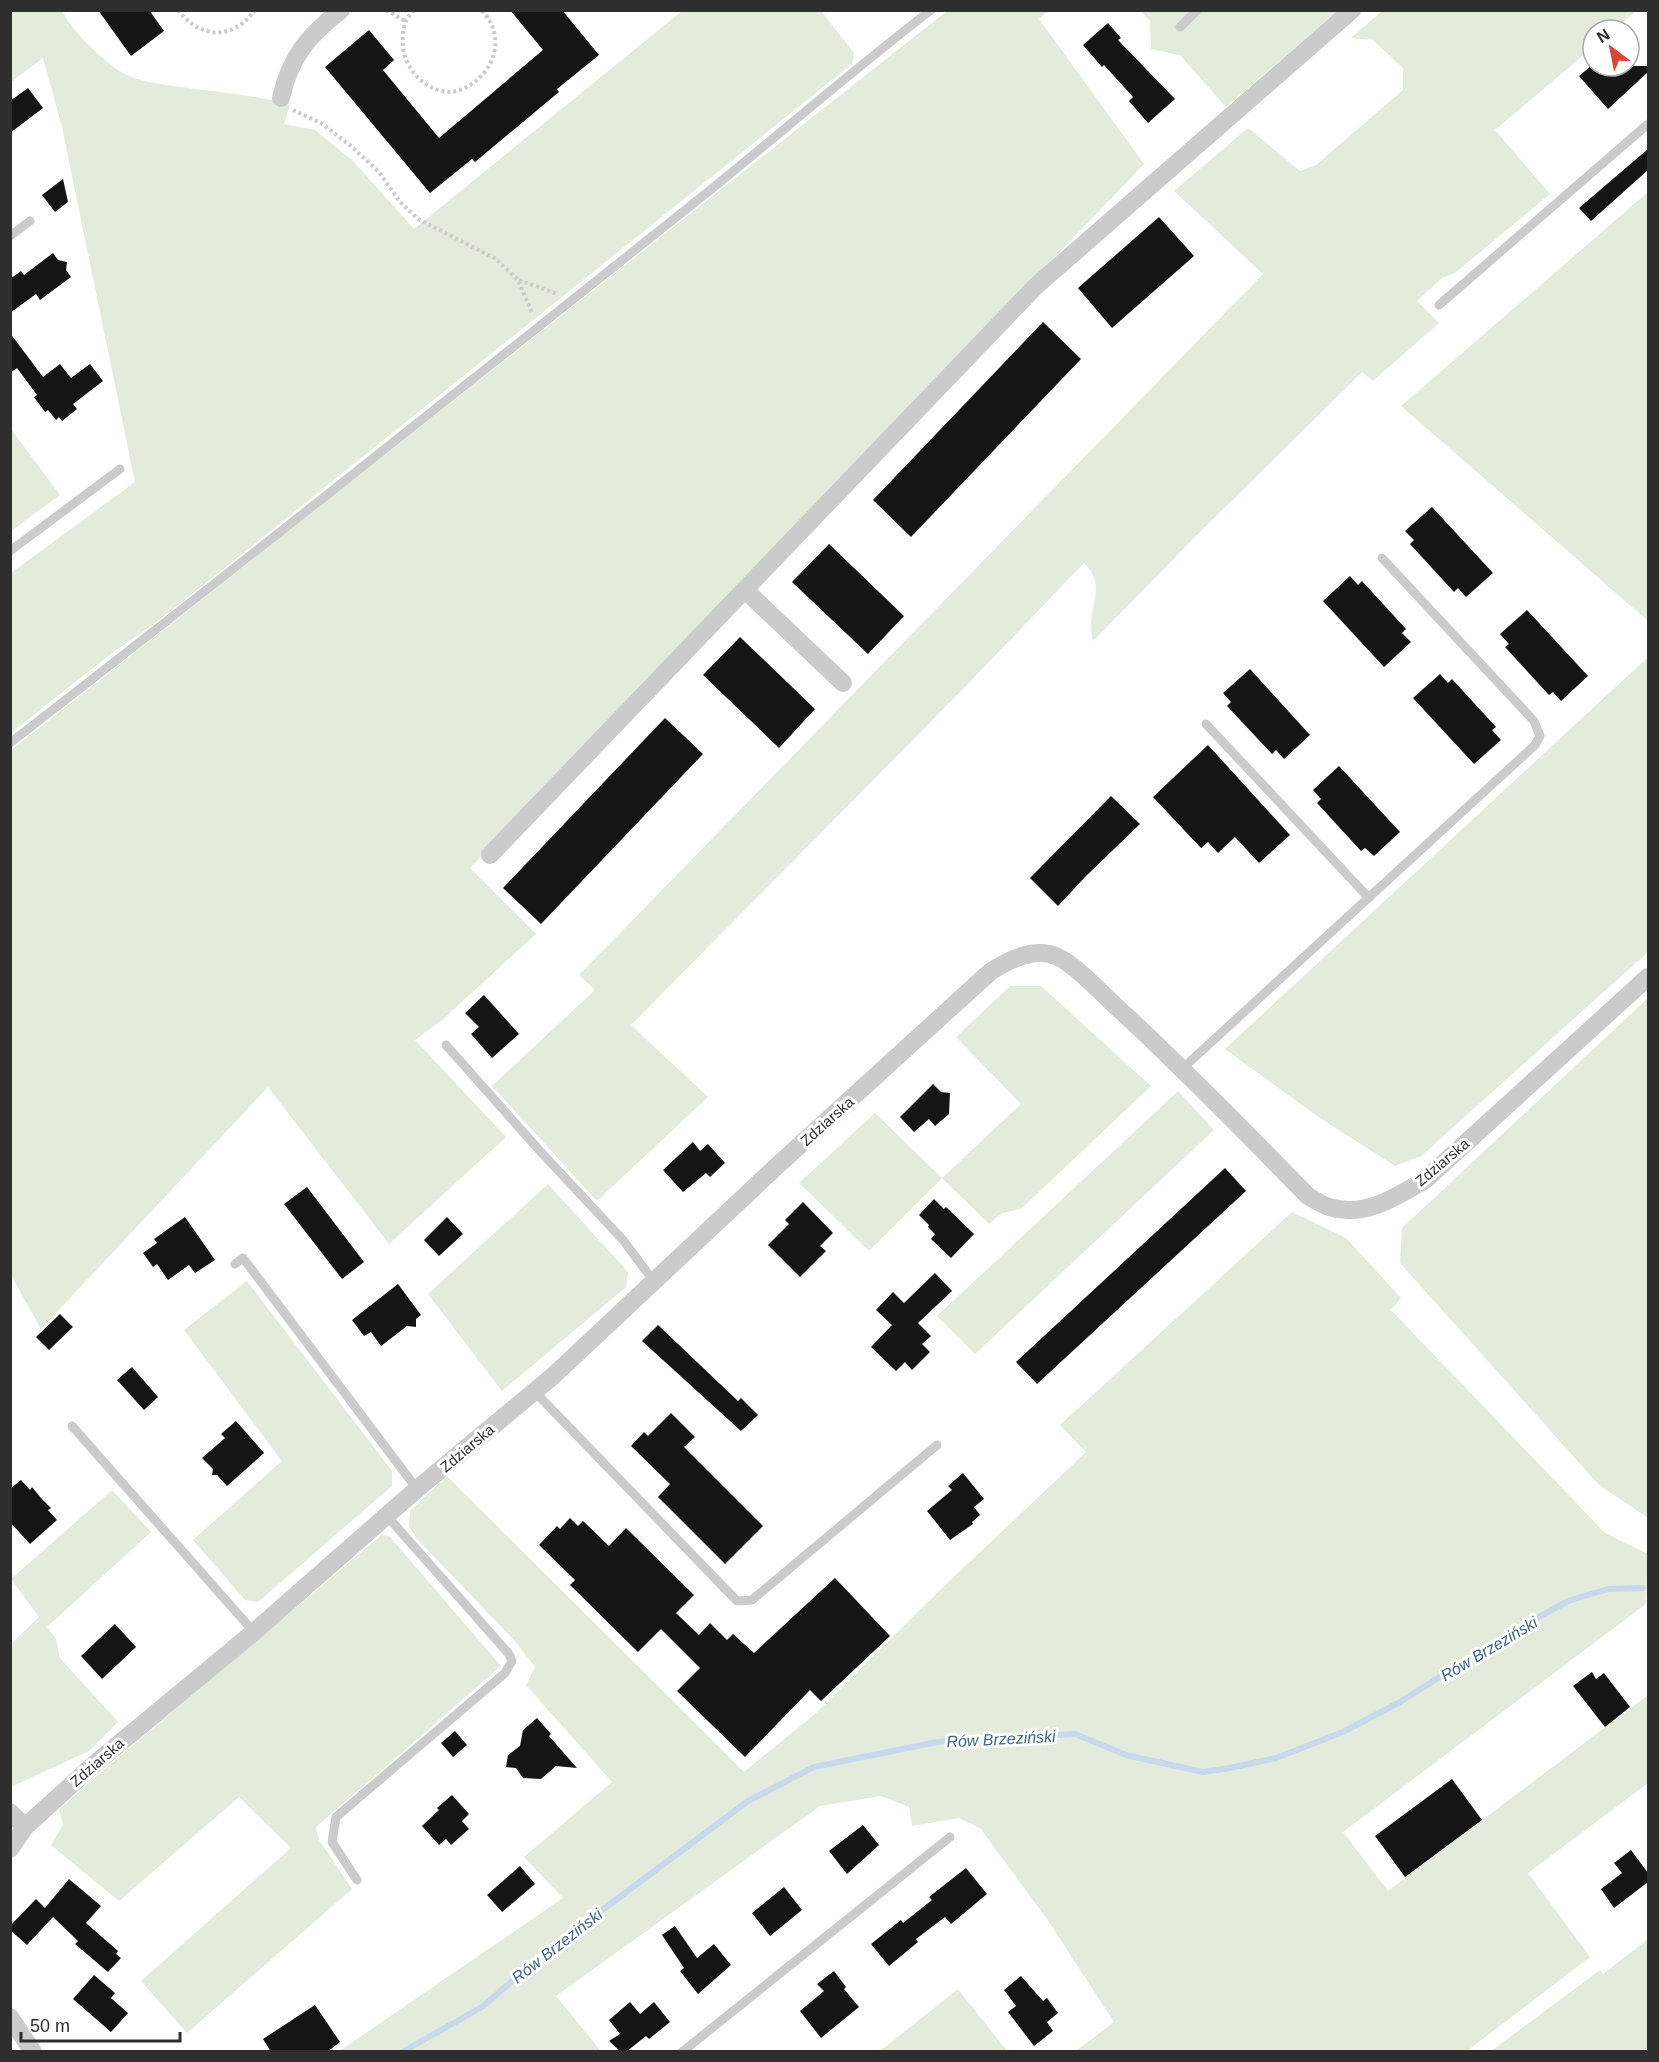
<svg xmlns="http://www.w3.org/2000/svg" width="1659" height="2062" font-family="Helvetica,sans-serif">
<style>
.green{fill:#e2ebdc}
.lines{fill:none;stroke-linecap:round;stroke-linejoin:round}
.stream{stroke:#c9d8ea;stroke-width:6}
.building{fill:#151515}
.path{stroke:#cbcbcb;stroke-width:4;stroke-dasharray:3 3;stroke-linecap:butt}
.service{stroke:#cbcbcb;stroke-width:9}
.minor{stroke:#cbcbcb;stroke-width:18}
.labels{text-anchor:middle;dominant-baseline:central;stroke-width:6;stroke-linejoin:round;paint-order:stroke}
.street-label{font-size:15px;fill:#2e2e2e;stroke:#fff}
.water-label{font-size:16px;font-style:italic;fill:#40638c;stroke:#fff}
</style>
<rect width="100%" height="100%" fill="#fff"/>
<path class="green" d="M1383 10 1636 11 1613 30H1593V47L1495 130 1550 194 1455 273 1442 278 1417 301 1439 323 1373 381 1362 372 1196 536 1093 641C1084 611 1110 588 1084 563L965 687 631 1025 708 1097 597 1201 492 1086 595 990 579 975 1263 274 1174 191 1248 128 1300 171 1316 165 1403 90V68L1373 40 1351 38Z
M10 11H62C73 32 105 64 127 75 138 81 154 83 167 85 208 92 250 93 290 105L284 124 315 130 353 161 414 229 682 11H821L854 53 852 64 162 618 112 653 11 733V573L135 482 62 127 43 58 11 82Z
M947 11H1048L1039 19 1144 164 470 868 536 934 442 1020 415 1040 506 1137 389 1244 268 1087 41 1329 11 1275 10 751Z
M1141 11H1337L1226 107 1180 55 1151 49 1150 21Z
M1648 192V621L1401 406Z
M11 429 60 495 11 531Z
M1648 657V952L1421 1156 1395 1166 1320 1118 1225 1049Z
M1010 986H1041L1151 1086 1021 1209 1002 1213 989 1224 942 1178 869 1251 799 1183 875 1113 942 1178 1021 1104 956 1037Z
M1648 998V1518L1599 1485 1400 1263 1402 1228Z
M1178 1091 1214 1130 975 1354 937 1316Z
M548 1184 628 1272 626 1287 502 1391 428 1294Z
M1292 1212 1346 1238 1401 1298 1391 1310 1605 1533 1648 1554 1646 1604 1343 1832 1388 1891 1648 1695V1783L1528 1873 1590 1957 1467 2051H1076L1114 2022 1047 1919 980 1828 959 1818 912 1826 909 1807 881 1796 820 1806 556 1996 601 2051 338 2052 563 1898 524 1857 612 1782 526 1685 535 1667 514 1640 416 1538 409 1526 410 1511 447 1476 744 1772 816 1713 940 1590 1086 1452 1060 1425Z
M247 1281 392 1471V1486L258 1602 245 1600 193 1540 282 1461 184 1330Z
M112 1490 151 1532 47 1627 56 1639 60 1658 118 1722 89 1751 11 1787V1644L39 1617 11 1579Z
M383 1534 390 1537 501 1666 316 1827 319 1840 352 1889 187 2033 141 1981 291 1848 239 1797 119 1901 51 1845 63 1825 59 1809 94 1778Z
M1648 1939V2049L1645 2051H1491L1600 1970 1603 1974Z
M958 1989 1007 2051H880Z"/>
<g class="lines">
<path class="stream" d="M402 2052 482 2007 546 1952 748 1801 814 1767 937 1742 1075 1734 1126 1755 1203 1772 1230 1768 1276 1758 1343 1732 1400 1702 1508 1634 1568 1601 1608 1589 1643 1588"/>
</g>
<path class="building" d="M98 10H149L164 31 131 56Z
M510 10H562L599 55 557 89 559 92 475 162 472 159 430 193 325 67 369 30 394 60 383 70 439 138 543 50Z
M1108 23 1121 38 1118 40 1175 99 1148 123 1129 101 1133 97 1104 65 1102 67 1083 45Z
M1591 66H1648V72L1608 109 1579 76Z
M28 88 43 108 10 133V101Z
M1648 149V170L1591 221 1579 208Z
M63 179 68 202 55 212 42 195Z
M1159 217 1194 256 1112 328 1078 288Z
M53 253 58 260 67 262 66 270 71 277 40 300 36 294 10 313V279L21 271 24 275Z
M1043 322 1081 359 911 537 873 500Z
M10 333 43 377 60 364 71 378 90 364 103 381 73 404 77 409 62 421 59 417 56 420 48 410 45 412 34 397 37 395 17 368 10 373Z
M1432 507 1493 573 1466 597 1458 588 1454 592 1410 544 1414 540 1405 531Z
M829 544 904 616 868 654 792 582Z
M1350 576 1358 585 1362 581 1406 629 1402 633 1411 642 1384 667 1323 601Z
M1527 610 1588 676 1561 701 1553 692 1549 695 1505 647 1509 644 1500 634Z
M740 637 815 709 779 748 703 675Z
M1250 669 1310 735 1284 759 1276 750 1272 754 1227 706 1231 702 1223 693Z
M1440 674 1448 683 1452 679 1496 727 1492 730 1501 740 1474 764 1413 698Z
M665 718 703 754 541 924 503 888Z
M1208 745 1290 835 1259 863 1235 837 1218 853 1208 842 1201 848 1153 797Z
M1339 766 1400 832 1374 856 1365 848 1361 851 1317 803 1321 799 1313 790Z
M1111 796 1140 824 1085 877 1058 906 1030 878Z
M484 995 519 1034 492 1058 471 1034 479 1027 465 1013Z
M933 1084 941 1092 950 1093 949 1114 935 1126 929 1119 914 1132 900 1117Z
M693 1142 700 1151 708 1144 725 1163 710 1177 706 1173 683 1192 663 1170Z
M1225 1168 1246 1191 1037 1384 1016 1362Z
M307 1187 364 1262 342 1279 284 1204Z
M934 1199 944 1209 946 1207 974 1234 951 1258 931 1239 935 1234 928 1227 929 1225 919 1215Z
M803 1202 833 1233 820 1246 826 1251 800 1277 768 1245 789 1224 785 1220Z
M185 1217 215 1260 195 1273 189 1265 168 1280 157 1264 153 1267 143 1253 157 1243 154 1239Z
M447 1217 463 1234 439 1256 424 1240Z
M935 1273 952 1291 918 1323 931 1336 922 1344 930 1352 912 1370 905 1362 896 1371 871 1347 892 1325 876 1310 893 1292 904 1303Z
M398 1284 421 1315 416 1319V1327L407 1326 381 1346 371 1332 364 1336 352 1320Z
M60 1314 73 1327 49 1350 36 1337Z
M658 1325 738 1401 741 1398 758 1415 741 1431 642 1341Z
M132 1367 158 1397 144 1410 117 1380Z
M671 1413 695 1437 684 1447 763 1526 725 1564 658 1497 670 1484 631 1446 644 1432 648 1436Z
M236 1421 264 1453 227 1486 217 1475H212L213 1469 202 1458 225 1438 221 1434Z
M963 1473 984 1499 974 1507 980 1515 972 1522 973 1524 950 1540 927 1511 952 1490 948 1486Z
M21 1480 30 1490 32 1487 41 1498 51 1508 48 1510 57 1520 30 1544 10 1522V1489Z
M570 1518 578 1526 583 1521 609 1546 626 1528 694 1595 676 1613 699 1635 710 1623 727 1640 733 1634 754 1653 835 1578 890 1636 821 1701 810 1690 745 1757 677 1691 700 1668 661 1629 638 1652 570 1585 575 1580 539 1545 557 1526 560 1529Z
M115 1624 136 1647 102 1679 81 1656Z
M1592 1672 1596 1679 1604 1673 1630 1707 1605 1727 1573 1686Z
M537 1718 551 1734 549 1736 577 1768 556 1766 541 1779 523 1778 516 1768 506 1767 508 1755 520 1746 523 1730Z
M455 1731 467 1745 453 1757 441 1743Z
M1452 1779 1482 1820 1405 1877 1375 1836Z
M452 1795 469 1814 462 1821 469 1829 451 1845 446 1839 439 1845 422 1826 439 1810 437 1808Z
M863 1825 879 1845 847 1874 829 1851Z
M1631 1850 1648 1873V1882L1614 1908 1601 1889 1622 1873 1614 1863Z
M520 1866 535 1884 502 1912 487 1895Z
M966 1868 987 1894 951 1924 945 1917 916 1939 918 1942 889 1966 871 1944 901 1920 903 1923 932 1900 929 1897Z
M69 1879 101 1906 86 1923 118 1951 116 1954 121 1958 108 1972 75 1944 78 1941 53 1917 27 1945 10 1930V1926L36 1899 45 1908Z
M784 1887 802 1910 770 1936 752 1913Z
M675 1926 697 1958 714 1944 731 1965 698 1994 680 1971 684 1968 662 1935Z
M834 1971 846 1987 844 1989 859 2007 821 2038 800 2011 824 1991 817 1984Z
M94 1975 115 1993 111 1998 128 2013 111 2032 73 1999Z
M1021 1976 1043 2001 1047 1998 1058 2013 1047 2022 1053 2031 1034 2046 1008 2012 1016 2006 1004 1990Z
M630 2002 640 2014 654 2002 670 2022 649 2039 646 2036 626 2052H621L609 2041 620 2034 609 2020Z
M315 2005 340 2042 327 2052H271L263 2039Z"/>
<g class="lines">
<path class="path" d="M178 10C200 39 233 41 255 10
M386 10 405 21
M414 10C403 20 402 34 403 48 406 74 436 101 463 89 494 75 508 36 481 10
M293 110 321 123 351 146 379 172 400 202 418 219 496 259 518 280 532 313
M519 280 557 294"/>
<path class="service" d="M1180 27 1197 10
M10 236 30 221
M1439 305 1648 124
M10 551 120 469
M1206 724 1369 898
M10 743C235 569 457 392 679 215 764 148 845 76 931 10
M446 1045 540 1151 623 1240 655 1283
M1183 1068 1535 745 1540 736 1534 721 1382 558
M235 1264 243 1258 417 1489
M535 1392 737 1601 752 1600 937 1445
M72 1426 254 1632
M357 1880 332 1842 336 1817 505 1673 512 1661 509 1654 387 1516
M682 2052 950 1837"/>
<path class="minor" d="M281 98C290 57 308 36 341 10
M745 590 843 683
M490 855 1036 286 1352 10
M10 1812 25 1827
M10 1849 25 1827 91 1767 254 1632 417 1489 553 1376 778 1165 990 972C1009 960 1035 946 1058 957 1075 964 1105 997 1120 1010 1185 1070 1246 1133 1308 1196 1315 1200 1322 1205 1329 1207 1365 1218 1396 1197 1425 1180L1648 977
M10 2017 33 2052"/>
</g>
<g class="labels">
<g class="street-label">
<text transform="translate(827 1121) rotate(-42)">Zdziarska</text>
<text transform="translate(1442 1162) rotate(-40)">Zdziarska</text>
<text transform="translate(467 1448) rotate(-40)">Zdziarska</text>
<text transform="translate(97 1762) rotate(-41)">Zdziarska</text>
</g>
<g class="water-label">
<text transform="translate(1489 1649) rotate(-31)">Rów Brzeziński</text>
<text transform="translate(1001 1739) rotate(-3)">Rów Brzeziński</text>
<text transform="translate(557 1946) rotate(-38)">Rów Brzeziński</text>
</g>
</g>
<rect width="1659" height="2062" fill="none" stroke="#2e2e2e" stroke-width="24"/>
<g transform="translate(1611 48) rotate(328)"><circle r="28" fill="#ffffff" stroke="#ababab" stroke-width="1.5"/>
<path d="M0-4.5L10 22L0 15L-10 22Z" fill="#dd4438"/>
<text y="-9" font-size="16" font-weight="bold" text-anchor="middle" fill="#2e2e2e">N</text>
</g>
<path d="M21 2032v9h159v-9" fill="none" stroke="#2e2e2e" stroke-width="3"/>
<text x="30" y="2032" font-size="18" fill="#2e2e2e" stroke="#ffffff" stroke-width="4.5" paint-order="stroke">50 m</text>
</svg>
